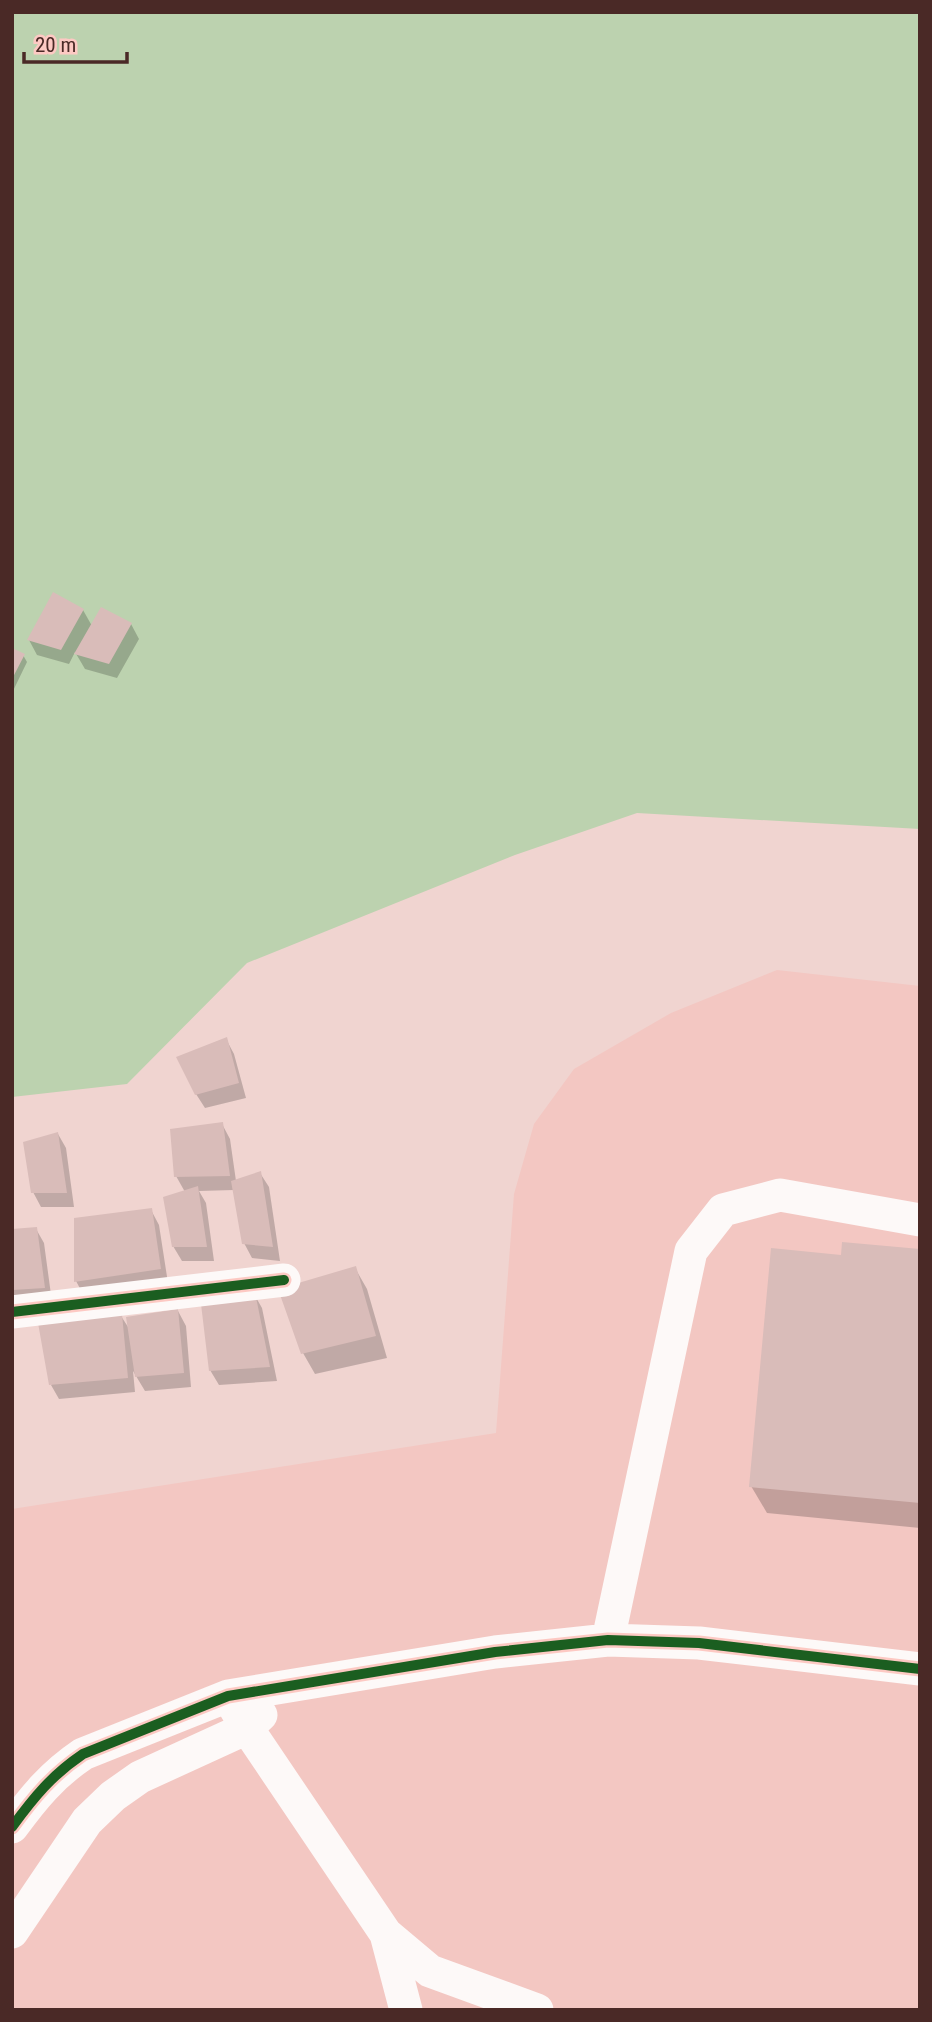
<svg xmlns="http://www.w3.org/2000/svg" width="932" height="2022" font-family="'Roboto Condensed',sans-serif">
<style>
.built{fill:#f3c7c2}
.green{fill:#bcd2af}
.shadow{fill:#0003}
.building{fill:#d9bcb9}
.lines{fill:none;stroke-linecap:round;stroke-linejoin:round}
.minor{stroke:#fdf9f8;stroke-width:33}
.cycleway-casing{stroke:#fdc9c3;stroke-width:15}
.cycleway{stroke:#1b5e20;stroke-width:10}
</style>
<rect width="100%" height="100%" fill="#f0d4d0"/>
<path class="built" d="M777 970 920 986V2010H12V1509L496 1433 514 1194 534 1124 574 1069 671 1013Z"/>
<path class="green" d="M12 12H920V829L637 813 515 855 247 963 127 1084 12 1097Z"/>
<path class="shadow" d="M83 610 92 626 131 624 139 639 117 678 85 669 75 652 69 664 37 655 29 640Z
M12 650 23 655 27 662 12 693Z
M226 1039 234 1054 246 1098 205 1108 196 1094Z
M222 1124 230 1139 236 1181 260 1173 269 1187 280 1261 252 1258 244 1243 234 1190 199 1191 206 1203 214 1261H182L173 1246 185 1192 176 1176Z
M58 1134 66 1148 74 1207H41L33 1192Z
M151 1210 159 1225 168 1283 84 1296 76 1281Z
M36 1229 44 1243 52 1302 12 1304V1231Z
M920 1251V1528L767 1513 751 1486 842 1256Z
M355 1268 367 1289 387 1358 315 1374 303 1353Z
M254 1294 262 1308 277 1381 219 1385 210 1370Z
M178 1311 186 1326 191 1387 145 1391 133 1371 135 1392 59 1399 51 1385 121 1316 130 1330Z"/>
<path class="building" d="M53 592 84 609 61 650 27 640Z
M101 607 132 623 109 664 74 654Z
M12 648 25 654 12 679Z
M227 1037 239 1083 195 1095 176 1057Z
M223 1122 230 1176 174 1177 170 1129Z
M58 1132 67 1193H31L23 1142Z
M261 1171 273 1247 242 1244 231 1181Z
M198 1186 207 1247H172L163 1197Z
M152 1208 161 1269 74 1282V1218Z
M37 1227 45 1288 12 1290V1229Z
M842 1242 920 1249V1503L749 1487 771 1248 841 1255Z
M356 1266 376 1336 301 1354 278 1289Z
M255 1292 270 1367 209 1371 201 1304Z
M178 1309 184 1373 135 1377 126 1317Z
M122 1314 128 1378 49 1385 38 1323Z"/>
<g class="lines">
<path class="minor" d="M12 1312 284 1280
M608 1640 691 1251 723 1210 780 1195 920 1220
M228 1696 247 1728 386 1934 430 1971 537 2010
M12 1827C34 1797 52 1775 83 1754L228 1696 495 1652 608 1640 699 1643 920 1669
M12 1932 87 1821 113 1796 140 1777 247 1728 261 1715
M386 1934 406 2010"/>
<g class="cycleway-casing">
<path id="cycleway" d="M12 1312 284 1280
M12 1827C34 1797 52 1775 83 1754L228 1696 495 1652 608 1640 699 1643 920 1669"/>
</g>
<use href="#cycleway" class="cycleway"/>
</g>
<rect width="932" height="2022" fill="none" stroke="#4a2926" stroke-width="28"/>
<path d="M24 52v10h103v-10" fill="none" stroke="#4a2926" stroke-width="3.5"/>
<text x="35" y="52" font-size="21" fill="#4a2926" stroke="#fdc9c3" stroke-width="5" paint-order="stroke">20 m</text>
</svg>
